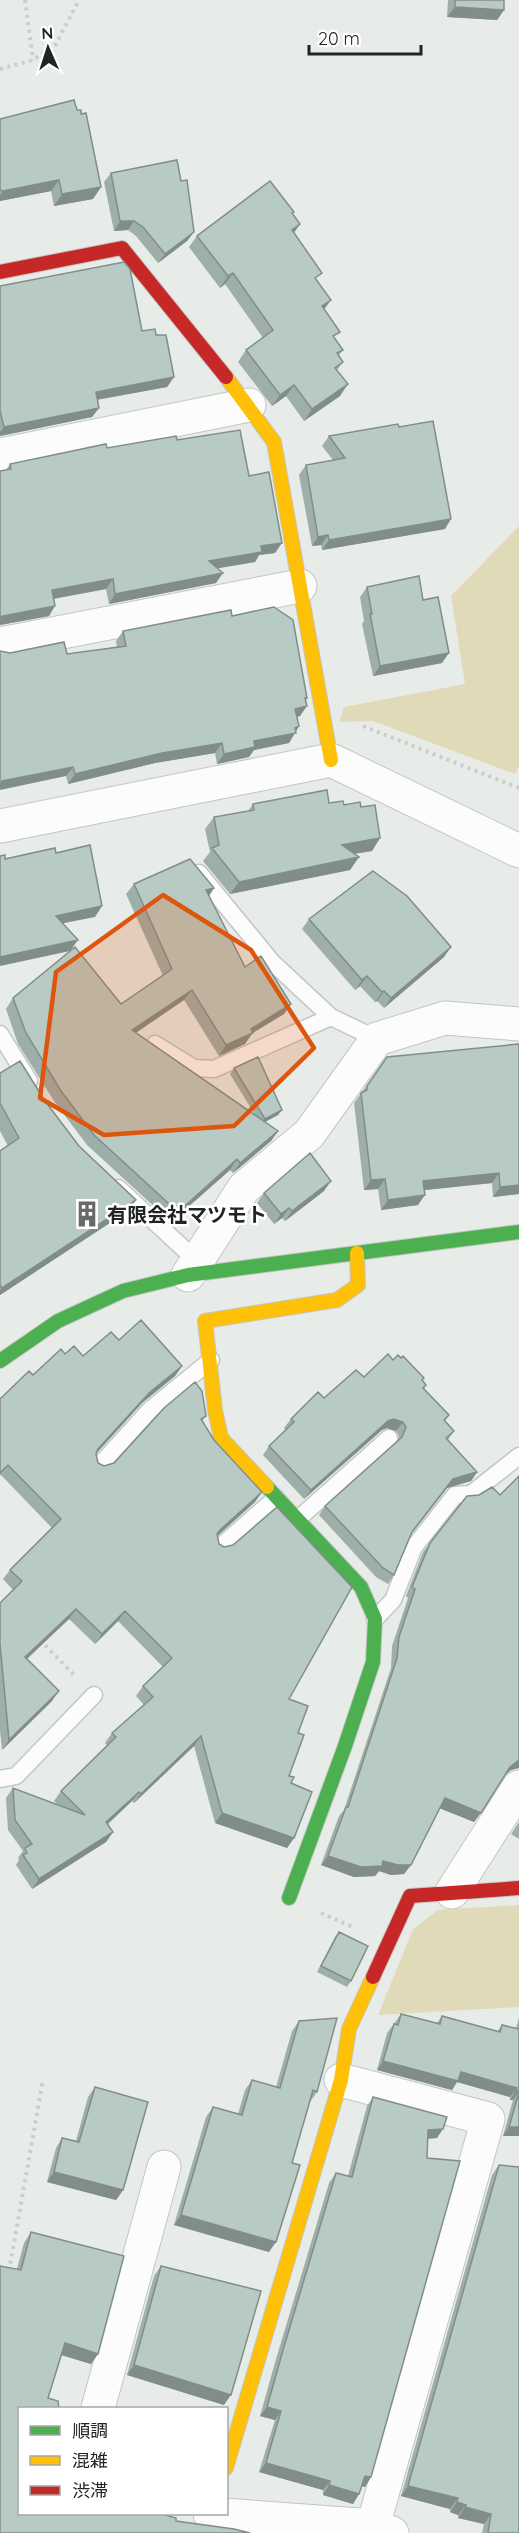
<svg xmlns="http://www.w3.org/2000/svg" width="519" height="2533" font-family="Quicksand,'Noto Sans JP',sans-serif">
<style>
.green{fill:#e1dab9}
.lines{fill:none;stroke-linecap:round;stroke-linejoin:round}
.lane-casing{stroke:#c3c6c3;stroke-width:19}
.street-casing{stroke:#c3c6c3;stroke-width:35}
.fast-casing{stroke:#c3c6c3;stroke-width:16}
.slow-casing{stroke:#c3c6c3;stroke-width:16}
.jam-casing{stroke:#c3c6c3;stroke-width:16}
.path{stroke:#cbcccb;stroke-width:4;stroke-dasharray:3 4.5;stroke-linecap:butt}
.lane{stroke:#fcfcfc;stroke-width:16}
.street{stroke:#fcfcfc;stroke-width:33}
.fast{stroke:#4caf50;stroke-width:14}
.slow{stroke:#ffc107;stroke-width:14}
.jam{stroke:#c62828;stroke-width:14}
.wall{fill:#9eaea9}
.shaded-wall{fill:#818d89}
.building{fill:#b8cac4;stroke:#818d89;stroke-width:1.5}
.marked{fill:#de560d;fill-opacity:0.2;stroke:#de560d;stroke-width:4.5;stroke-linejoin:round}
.labels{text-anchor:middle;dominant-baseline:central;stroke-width:5;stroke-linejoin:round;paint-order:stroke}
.poi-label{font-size:20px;font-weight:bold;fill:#222422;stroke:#fff;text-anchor:start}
</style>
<rect width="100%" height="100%" fill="#e8ece8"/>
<path class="green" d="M519 526V767L515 774 373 721 339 722 344 707 465 684 451 596Z
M519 1905V2007L378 2015 413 1929 438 1910Z"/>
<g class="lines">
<g class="lane-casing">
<path id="lane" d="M199 873 272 962 331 1017
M0 1034 29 1081
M155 1044 194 1068 214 1069 331 1017 377 1039
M118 1188 197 1261
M99 1466 150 1410 211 1360
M298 1519 389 1438
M220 1547 276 1498
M375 1619 393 1600 414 1547 455 1495 471 1494 519 1456
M0 1779 16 1776 94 1695"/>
</g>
<g class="street-casing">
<path id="street" d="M0 455 249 405
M0 644 300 586
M0 826 331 760 519 851
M188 1275 244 1188 309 1134 377 1039 445 1018 519 1024
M452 1892 519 1787
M341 2080 488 2119 373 2526
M98 2408 164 2167
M210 2514 373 2526 392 2533"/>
</g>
<g class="fast-casing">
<path id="fast" d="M0 1361 58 1321 123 1291 188 1275 519 1232
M267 1487 361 1587 375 1619 373 1662 345 1746 289 1898"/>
</g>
<g class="slow-casing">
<path id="slow" d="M226 377 274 442 331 760
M267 1487 221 1438 215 1410 205 1321 337 1300 358 1285 357 1253
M226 2468 341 2080 349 2029 373 1977"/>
</g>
<g class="jam-casing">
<path id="jam" d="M0 272 122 248 226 377
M373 1977 410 1896 519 1888"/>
</g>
<path class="path" d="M25 0 33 60
M0 69 33 60 56 44 79 0
M363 726 519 788
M40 1640 75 1676
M321 1913 355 1928
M9 2271 43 2080"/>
<use href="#lane" class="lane"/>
<use href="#street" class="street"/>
<use href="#fast" class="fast"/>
<use href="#slow" class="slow"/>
<use href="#jam" class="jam"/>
</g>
<path class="wall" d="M448 0H504V10L497 20 447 17Z
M77 110 101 187 93 199 54 206 51 191 0 201V119Z
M111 173 181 181 194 232 187 241 158 263 136 236 128 230 114 231 104 182Z
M293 214 300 224 294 233 317 280 324 310 335 339 343 350 339 355 343 362 337 370 340 396 304 421 286 396 272 406 238 362 246 350 263 338 225 284 220 288 189 247 197 236Z
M0 286 156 335 174 377 167 387 97 400 99 408 92 417 0 436Z
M399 427 445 529 322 550 321 545 312 546 299 475 306 465 333 460 322 446 329 436Z
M177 440 249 476 275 553 259 555 255 562 217 568 216 583 109 604 106 589 54 599 49 616 0 625V471L6 470 10 464 107 448Z
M367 587 442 663 373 676 362 624 364 621 360 597Z
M232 616 307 698 300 716 297 717 299 726 289 743 254 750 249 757 217 764 215 753 155 763 68 784 66 776 1 652 67 654 117 647 116 641 123 631Z
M329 803 361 807 380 838 372 851 354 854 359 857 350 870 230 894 203 861 210 852 205 829 214 817 248 811 253 804Z
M134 884 214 888 209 896 245 967 291 1004 284 1014 253 1033 245 1044 219 1056 184 1000 136 1033 255 1115 230 1074 234 1068 278 1115 265 1122 278 1131 271 1141 233 1173 230 1170 171 1222 87 1145 54 1101 18 1044 6 1009 13 998 121 1004 163 976 126 894Z
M309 919 444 957 384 1008 377 1001 375 1002 360 986 355 990 302 929Z
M387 1057 519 1194 493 1197 492 1183 424 1190 418 1205 381 1210 378 1189 364 1190 354 1103Z
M0 1073 45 1101 79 1146 136 1200 128 1211 0 1295V1151L8 1146 0 1131Z
M324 1191 285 1221 282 1218 274 1224 257 1203 264 1193Z
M119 1340 182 1366 175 1376 142 1403 96 1454 98 1463 104 1466 114 1463 206 1416 202 1421 214 1440 255 1502 217 1536 219 1544 289 1699 298 1733 289 1776 291 1783 294 1838 287 1848 215 1823 194 1746 134 1803 132 1801 108 1824 113 1832 106 1842 32 1889 16 1865 19 1860 18 1858 23 1851 8 1830 6 1798 13 1788 59 1806 54 1801 61 1791 107 1745 105 1743 112 1733 144 1705 136 1696 143 1686 163 1667 118 1621 95 1644 69 1619 27 1659 52 1701 2 1750 0 1731V1603L13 1590 3 1579 10 1570 52 1528 1 1475 0 1476V1399L33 1375 65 1354 83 1356Z
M393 1360 422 1381 426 1385 424 1389 449 1415 445 1421 454 1431 448 1440 477 1472 471 1481 447 1488 411 1534 394 1575 388 1584 376 1577 319 1515 325 1506 398 1441 399 1436 396 1431 387 1428 382 1430 304 1499 263 1455 269 1446 286 1430 284 1428 291 1419 324 1398Z
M519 1476V1768L511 1770 505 1775 474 1822 440 1808 411 1865 404 1874 391 1875 379 1871 375 1876 354 1877 321 1865 339 1816 344 1810 391 1668 392 1646 408 1598 406 1596 423 1552 430 1543 500 1495Z
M519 1822V1839L511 1834Z
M339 1932 351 1981 347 1987 317 1972 335 1937Z
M401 2014 437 2023 442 2016 497 2032 502 2025 516 2028 519 2018V2136H503L513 2100H510V2097L457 2082 452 2090 377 2070 387 2033Z
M299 2021 317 2092 310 2102 292 2163 269 2252 174 2225 206 2117 213 2107 238 2114 245 2090 252 2080 276 2087 292 2031Z
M95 2087 123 2190 116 2200 47 2182 56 2148 62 2138 76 2141 88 2097Z
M373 2097 437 2138 427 2139 371 2477 365 2487 362 2486 359 2494 353 2504 323 2495V2490L259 2472 275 2420 260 2416 276 2359 329 2183 336 2173 348 2176 367 2106Z
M499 2165 519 2533H482L484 2524 458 2518V2515L450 2512V2509L401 2496 492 2175Z
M31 2232 98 2354 91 2364 61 2355 48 2398 20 2514 176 2521 0 2533 17 2269 24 2243Z
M161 2266 224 2405 127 2375 154 2276Z"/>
<path class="shaded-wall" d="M455 7 504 10 497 20 447 17Z
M59 180 51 191 0 201V195L3 191Z
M101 187 93 199 54 206 62 194Z
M120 221H134L128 230 114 231Z
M300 224 292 235V230Z
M194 232 187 241 158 263 165 254Z
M233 273 225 284 220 288 228 276Z
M331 300 323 311 322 306Z
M174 377 167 387 89 401 96 392Z
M348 384 340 396 304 421 312 409Z
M294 385 286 396 272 406 280 395Z
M99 408 92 417 0 436V432L4 427Z
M451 519 445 529 322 550 329 540Z
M328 535 321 545 312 546 318 537Z
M282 543 275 553 259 555 255 562 202 571 209 561 261 546Z
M223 573 216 583 109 604 115 594Z
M113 579 106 589 45 600 52 590Z
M55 606 49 616 0 625V617L3 616Z
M449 653 442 663 373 676 380 666Z
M307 706 300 716 288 719 295 709Z
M299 726 289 743 254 750 249 757 217 764 224 754 254 741Z
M222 743 215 753 155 763 68 784 75 774 162 753Z
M73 767 66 776 0 790V783L2 781Z
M380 838 372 851 333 857 342 845Z
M359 857 350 870 230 894 239 882Z
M214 888 207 899 206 890Z
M102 906 95 917 49 926 56 916Z
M78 940 70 951 0 966V957Z
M451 947 444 957 384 1008 391 998Z
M367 976 360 986 355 990 362 980Z
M192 990 184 1000 125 1040 132 1030Z
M384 991 377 1001 375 1002 382 992Z
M291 1004 284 1014 252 1033 245 1044 219 1056 226 1045 251 1029Z
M282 1110 278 1115 261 1124 265 1119Z
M278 1131 271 1141 233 1173 240 1163Z
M237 1159 230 1170 171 1222 178 1212Z
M499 1173 492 1183 416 1191 423 1181Z
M385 1179 378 1189 364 1190 371 1180Z
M331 1181 324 1191 285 1221 292 1211Z
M519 1185V1194L493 1197 500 1187Z
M425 1195 418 1205 381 1210 388 1200Z
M136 1200 128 1211 0 1295V1290L2 1288Z
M289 1208 282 1218 274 1224 281 1214Z
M182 1366 175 1376 142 1403 91 1459 98 1449 149 1393Z
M394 1419 403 1422 396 1431 387 1428 382 1430 304 1499 311 1490 388 1421Z
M477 1472 471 1481 447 1488 406 1541 453 1479Z
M262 1492 255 1502 213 1540 220 1530Z
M76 1609 69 1619 18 1667 25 1657Z
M125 1611 118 1621 95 1644 102 1634Z
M59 1691 52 1701 2 1750 9 1740Z
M201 1736 194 1746 134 1803 141 1794Z
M519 1760V1768L511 1770 504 1776 510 1767Z
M139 1792 132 1801 99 1832 106 1822Z
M445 1798 481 1813 474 1822 439 1808Z
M222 1813 294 1838 287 1848 215 1823Z
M113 1832 106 1842 32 1889 39 1879Z
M328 1856 383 1861 411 1865 404 1874 391 1875 379 1871 375 1876 354 1877 321 1865Z
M383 2061 461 2072 517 2088 510 2097 457 2082 452 2090 377 2070Z
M516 2090 519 2091 513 2100H510Z
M509 2127H519V2136H503Z
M443 2129 437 2138 421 2139 428 2130Z
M54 2172 123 2190 116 2200 47 2182Z
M181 2215 276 2242 269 2252 174 2225Z
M65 2343 98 2354 91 2364 58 2354Z
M134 2365 231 2395 224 2405 127 2375Z
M267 2407 281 2411 275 2420 260 2416Z
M266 2463 330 2481 323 2490 259 2472Z
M365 2476 371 2477 365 2487 358 2485Z
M329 2485 359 2494 353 2504 323 2495Z
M408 2486 458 2498 450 2509 401 2496Z
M457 2502 466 2505 458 2515 450 2512Z
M465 2507 491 2514 484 2524 458 2518Z"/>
<path class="building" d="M455 0H504V10L455 7Z
M74 100 77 110H81V114L86 113 101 187 62 194 59 180 3 191 0 190V119Z
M177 160 181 181 187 180 194 232 165 254 143 227 134 221H120L111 173Z
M270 181 294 212 292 213 300 224 292 230 322 273 315 278 331 300 322 306 340 332 333 336 343 350 337 353 343 362 335 368 348 384 312 409 294 385 280 395 246 350 273 330 233 273 228 276 197 236Z
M124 262 130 269 142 331 155 329 156 335H166L174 377 96 392 99 408 4 427 0 411V286Z
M433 421 451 519 329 540 328 535 318 537 306 465 345 458 329 436 398 424 399 427Z
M240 430 249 476 269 472 282 543 261 546 262 552 209 561 223 573 115 594 113 579 52 590 55 606 3 616 0 617V471L11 469 10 464 106 444 107 448 176 436 177 440Z
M419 576 423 600 438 597 449 653 380 666 370 614H372L367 587Z
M274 607 293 620 307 698H305L307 706 295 709 299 726 295 728 296 733 254 741 255 747 224 754 222 743 162 753 75 774 73 767 2 781 1 787H0V651L10 653 64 642 67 654 126 646 123 631 231 610 232 616Z
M327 790 329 803 343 801 344 805 360 802 361 807 375 805 380 838 342 845 359 857 239 882 212 848 219 845 214 817 254 810 253 804Z
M90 845 102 906 56 916 78 940 0 957V856L5 855V859L55 848 56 853Z
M190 859 214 888 206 890 245 967 261 956 291 1004 251 1029 253 1033 226 1045 192 990 132 1030 278 1131 240 1163 237 1159 178 1212 94 1135 61 1091 26 1033 13 998 75 947 121 1004 172 969 134 884Z
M373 871 407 896 451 947 391 998 384 991 382 992 367 976 362 980 309 919Z
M519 1044V1185L500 1187 499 1173 423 1181 425 1195 388 1200 385 1179 371 1180 361 1093 367 1090V1086L387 1057Z
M258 1057 282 1110 265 1119 234 1068Z
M20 1061 45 1101 79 1146 136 1200 2 1288 0 1285V1151L19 1138 0 1103V1073Z
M310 1153 331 1181 292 1211 289 1208 281 1214 264 1193Z
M141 1320 182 1366 149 1393 98 1449 96 1454 98 1463 104 1466 114 1463 164 1408 195 1382 202 1391 206 1416 201 1419 214 1440 262 1492 220 1530 217 1534 219 1544 224 1547 233 1545 277 1507 352 1587 289 1699 308 1706 298 1733 304 1735 289 1776 294 1777 291 1783 312 1792 294 1838 222 1813 201 1736 141 1794 139 1792 106 1822 113 1832 39 1879 23 1855 27 1853 25 1848 32 1844 15 1820 13 1788 85 1815 61 1791 116 1737 112 1733 153 1697 143 1686 172 1658 125 1611 102 1634 76 1609 25 1657 59 1691 9 1740 0 1644V1645V1603L22 1581 10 1570 61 1519 8 1465 0 1473V1399L29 1371 33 1375 61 1349 65 1354 74 1346 83 1356 111 1332 119 1340Z
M388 1354 393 1360 398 1355 401 1358 403 1356 424 1378 422 1380 426 1385 423 1388 449 1415 444 1420 454 1431 446 1438 477 1472 453 1479 412 1532 394 1575 383 1568 325 1506 402 1437 406 1427 403 1422 394 1419 388 1421 311 1490 269 1446 294 1422 291 1419 318 1392 324 1398 356 1370 364 1377Z
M519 1476V1760L510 1767 481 1813 445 1798 411 1865H398L383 1861 382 1866 361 1867 328 1856 346 1807H348L397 1658 399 1637 415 1589 412 1587 430 1543 467 1496 479 1495 492 1487 500 1495Z
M339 1932 368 1946 351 1981 321 1966Z
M401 2014 440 2024 442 2016 500 2032 502 2025 519 2029V2091L516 2090 517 2088 461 2072 458 2081 383 2061 394 2024 398 2025Z
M337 2018 317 2092 313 2090 292 2163 300 2165 276 2242 181 2215 213 2107 242 2115 252 2080 280 2088 299 2021Z
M95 2087 148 2102 123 2190 54 2172 62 2138 79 2142Z
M519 2092V2127H509Z
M373 2097 447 2117 443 2129 428 2130 427 2158 460 2161 371 2477 365 2476 359 2494 329 2485 330 2481 266 2463 281 2411 267 2407 283 2350 336 2173 352 2177Z
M499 2165 519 2167V2533H488L491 2514 465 2507 466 2505 457 2502 458 2498 408 2486Z
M31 2232 124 2256 98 2354 65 2343 48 2398 58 2401 59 2409H20V2514H161L176 2518V2521L234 2529 250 2533H0V2266L21 2270Z
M161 2266 261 2291 231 2395 134 2365Z"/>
<path class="marked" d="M163 895 251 950 314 1048 234 1126 104 1135 40 1098 56 972Z"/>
<defs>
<g id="building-bare" transform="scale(2.07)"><path d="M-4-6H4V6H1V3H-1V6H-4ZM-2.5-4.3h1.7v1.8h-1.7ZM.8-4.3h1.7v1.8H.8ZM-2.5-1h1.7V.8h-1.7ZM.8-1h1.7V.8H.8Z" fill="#676a67" stroke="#fff" stroke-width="2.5" paint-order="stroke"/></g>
</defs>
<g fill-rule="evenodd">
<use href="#building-bare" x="87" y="1214"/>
</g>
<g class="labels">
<g class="poi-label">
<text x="107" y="1214">有限会社マツモト</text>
</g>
</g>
<rect x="18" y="2407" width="210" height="108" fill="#ffffff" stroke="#a7a7a7" stroke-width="1.5"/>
<rect x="30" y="2426" width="30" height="9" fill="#4caf50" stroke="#a7a7a7" stroke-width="1.5"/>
<text x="72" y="2437" font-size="18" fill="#222422">順調</text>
<rect x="30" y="2456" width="30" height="9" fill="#ffc107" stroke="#a7a7a7" stroke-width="1.5"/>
<text x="72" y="2467" font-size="18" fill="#222422">混雑</text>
<rect x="30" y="2486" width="30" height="9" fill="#c62828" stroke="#a7a7a7" stroke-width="1.5"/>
<text x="72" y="2497" font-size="18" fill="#222422">渋滞</text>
<g transform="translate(48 48) rotate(357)" stroke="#ffffff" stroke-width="4.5" paint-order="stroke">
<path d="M0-4.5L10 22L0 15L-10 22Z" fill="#222422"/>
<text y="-9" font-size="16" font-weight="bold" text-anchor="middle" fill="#222422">N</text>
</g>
<path d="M309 45v9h112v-9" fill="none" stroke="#222422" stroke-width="3"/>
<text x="318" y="45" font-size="18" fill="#222422" stroke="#ffffff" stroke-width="4.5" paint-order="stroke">20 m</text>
</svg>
